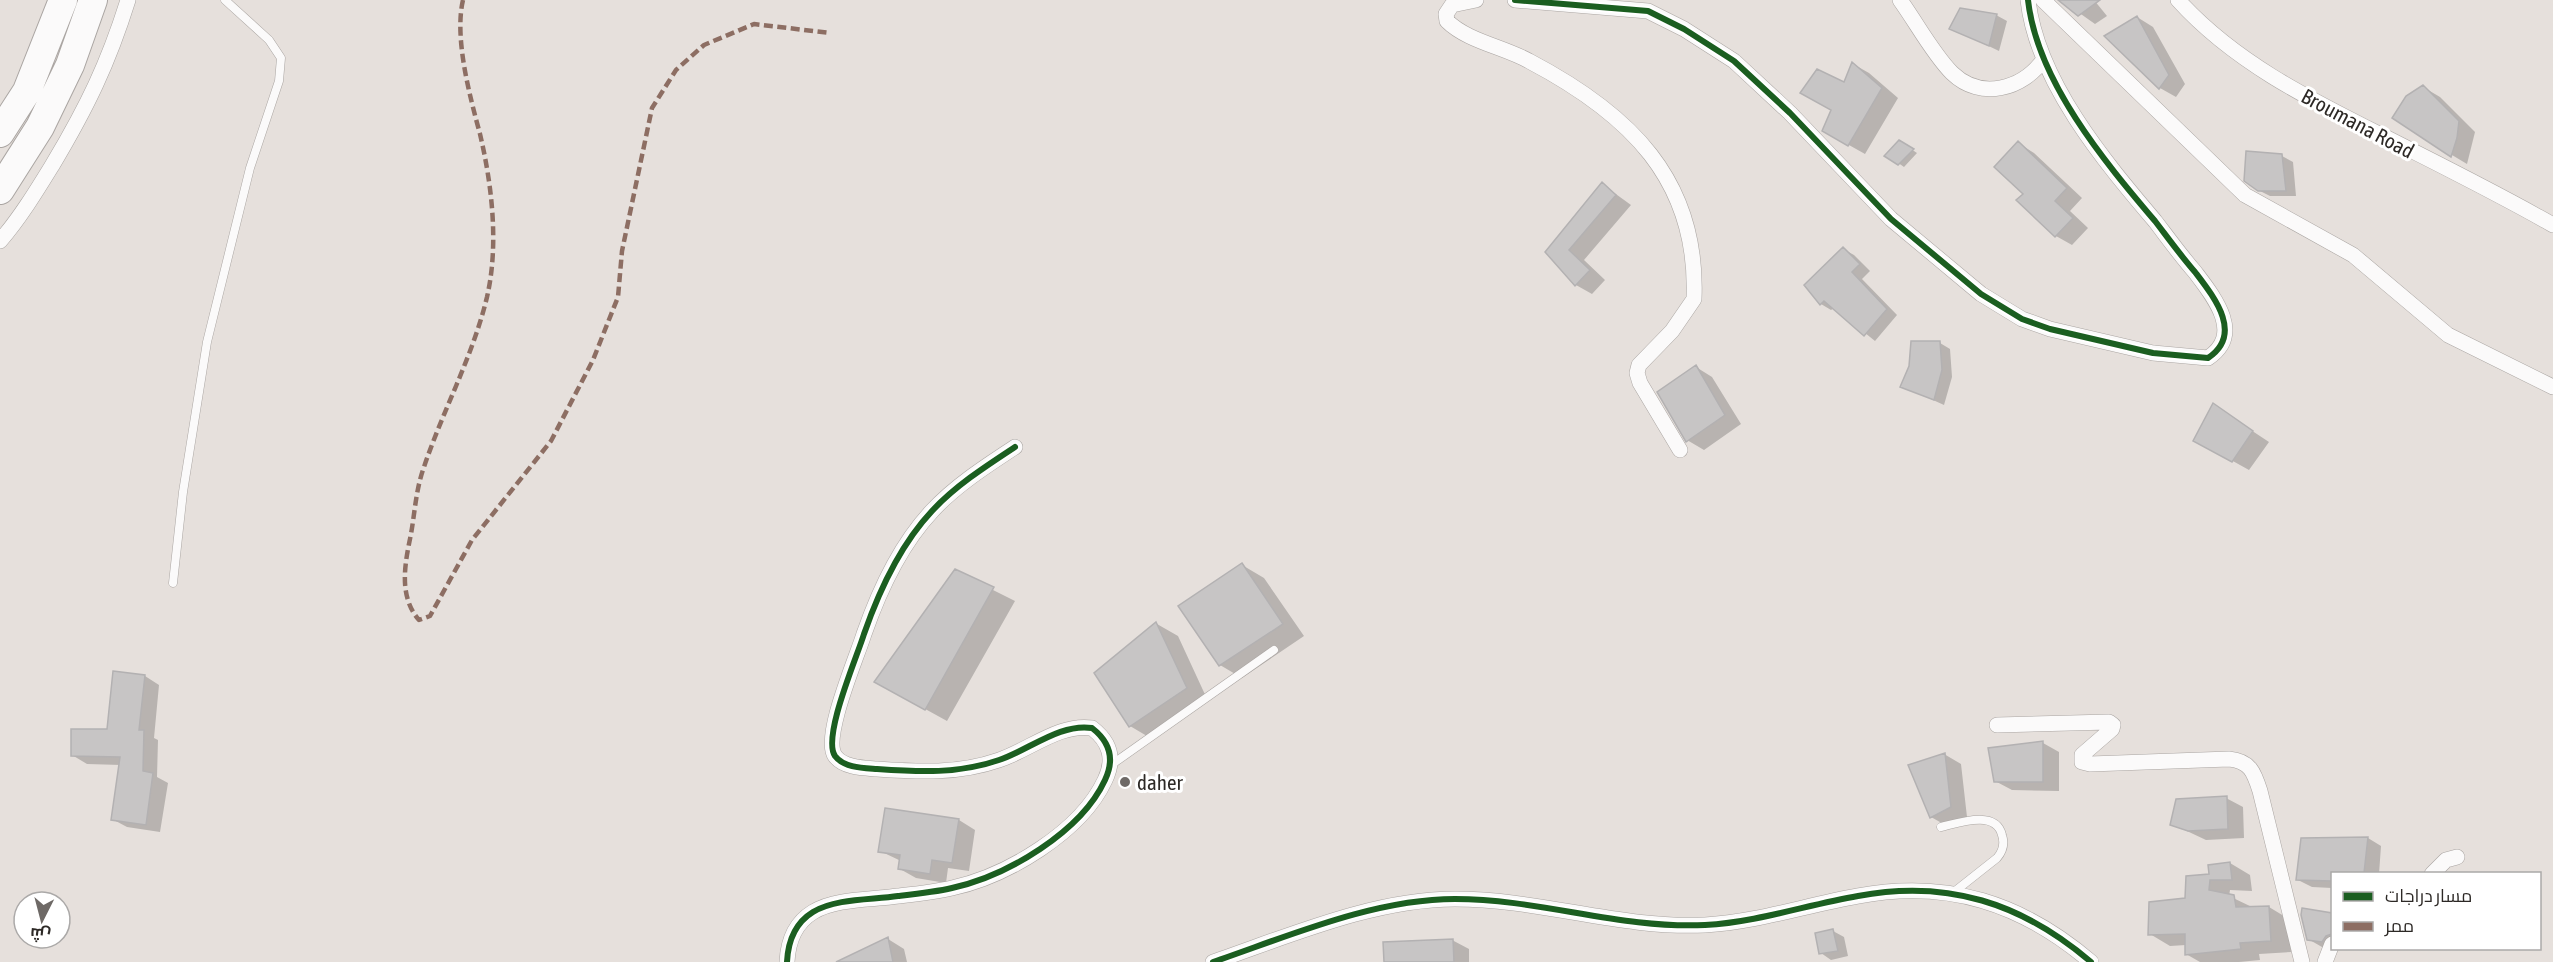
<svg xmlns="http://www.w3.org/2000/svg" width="2553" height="962" font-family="'Asap Condensed',Cairo,sans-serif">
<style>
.shadow{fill:#0003}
.building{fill:#c7c5c5;stroke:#b3b1b2;stroke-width:1.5}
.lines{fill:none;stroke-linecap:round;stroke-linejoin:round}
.lane-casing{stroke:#aaa5a2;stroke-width:9}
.street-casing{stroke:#aaa5a2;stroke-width:16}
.highway-casing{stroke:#aaa5a2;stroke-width:30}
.lane{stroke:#fbfafa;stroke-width:8}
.street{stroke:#fbfafa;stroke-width:15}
.highway{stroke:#fbfafa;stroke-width:28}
.quiet{stroke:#8d6e63;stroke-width:4.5;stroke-dasharray:9 4.5;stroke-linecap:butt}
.cycleway-casing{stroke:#fff;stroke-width:10}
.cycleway{stroke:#1b5e20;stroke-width:6}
.poi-dot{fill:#6e6966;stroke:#fff;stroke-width:2}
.labels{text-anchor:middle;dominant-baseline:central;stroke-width:6;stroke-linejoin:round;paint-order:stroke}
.street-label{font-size:21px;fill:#2d2926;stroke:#fff}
.poi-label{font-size:21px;fill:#2d2926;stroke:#fff;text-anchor:start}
</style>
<rect width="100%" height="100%" fill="#e6e0dc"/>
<path class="shadow" d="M2061 0H2094L2107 16 2095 24Z
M1996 15 2007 21 1999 51 1951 28Z
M2137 17 2153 27 2185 84 2176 97 2160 88Z
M1853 64 1869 73 1898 98 1865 154 1824 131Z
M2423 87 2440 97 2475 132 2467 164 2452 155Z
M1899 141 1917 153 1904 167 1887 155Z
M2018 143 2034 153 2082 198 2070 211 2088 228 2072 245 2056 236 2025 194Z
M2282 156 2293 162 2296 196H2270L2258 190Z
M1602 184 1631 205 1584 260 1605 280 1592 294 1576 285 1547 252Z
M1843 249 1854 255 1870 271 1862 279 1897 315 1875 341 1834 308 1831 310 1821 304Z
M1940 343 1950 349 1952 377 1944 405 1902 386Z
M1696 367 1712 377 1741 424 1704 450 1687 440Z
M2213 405 2269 442 2249 470 2195 440Z
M1242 565 1264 578 1304 636 1242 678 1220 665Z
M955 571 1015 601 947 721 898 694Z
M1157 624 1178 636 1208 701 1152 739 1130 726Z
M145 676 159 685 154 738 158 740 157 777 168 783 160 832 127 827 112 819 121 765 87 764 72 755 108 731Z
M2043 743 2059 752V791L2012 790 1995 781Z
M1944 754 1961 764 1967 817 1947 826 1931 817Z
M2226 798 2243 807 2244 838 2206 840 2172 824Z
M959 820 975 830 969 871 948 868 946 883 916 878 900 869 901 861 880 851Z
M2368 838 2381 846 2379 874H2332V888L2312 887 2298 880Z
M2230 863 2250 875 2252 891 2230 890 2229 896 2254 908 2269 907 2289 919 2291 952 2259 954 2260 960 2239 962H2200L2186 954V945L2170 946 2150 934 2211 875Z
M2303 909 2332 915V948L2336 949 2322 947 2308 939Z
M1833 931 1844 937 1848 956 1831 960 1821 953Z
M888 939 904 949 907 962H839Z
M1452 940 1469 949V962H1385Z"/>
<path class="building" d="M2058 0H2100L2078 16Z
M1960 8 1997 14 1989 46 1949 29Z
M2137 16 2169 75 2159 89 2104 36Z
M1852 62 1882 88 1848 146 1822 131 1831 110 1800 93 1817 69 1844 82Z
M2423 85 2459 121 2457 138 2451 157 2392 118 2406 96Z
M1899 140 1914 149 1898 165 1884 156Z
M2018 141 2067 188 2055 201 2073 218 2055 237 2016 200 2023 194 1994 167Z
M2246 151 2282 154 2286 191H2258L2244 181Z
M1602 182 1616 195 1569 250 1590 270 1575 286 1545 252Z
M1843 247 1860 264 1852 272 1887 309 1864 336 1824 301 1820 305 1804 285Z
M1911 341H1940L1942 370 1934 400 1900 387 1909 366Z
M1696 365 1725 415 1686 442 1657 392Z
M2213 403 2253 431 2232 462 2193 441Z
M1242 563 1283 624 1219 666 1178 606Z
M955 569 994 587 925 710 874 682Z
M1156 622 1187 688 1129 727 1094 673Z
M113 671 145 675 139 730H144L143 771 153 773 146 825 111 820 120 757 71 756V729H107Z
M2043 741V782H1994L1988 748Z
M1945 753 1951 807 1930 818 1908 765Z
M2227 796 2228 829 2188 831 2170 825 2176 799Z
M885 808 959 819 952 863 932 860 930 874 898 869 900 855 878 852Z
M2368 837 2364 873H2332V881L2296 880 2301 838Z
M2230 862 2232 880H2210L2209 890 2234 895 2236 907 2269 906 2271 941 2240 943 2241 949 2185 955V934L2148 935 2149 902 2185 898 2186 876 2209 874 2208 865Z
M2302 908 2332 913V934L2326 936 2322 942 2307 940 2301 915Z
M1833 929 1838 951 1819 954 1815 933Z
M888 937 893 962H836Z
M1453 939 1454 962H1384L1383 942Z"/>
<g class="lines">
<g class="lane-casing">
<path id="lane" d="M173 583 183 492 207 342 250 168 279 81 281 58 269 40 225 0
M1111 765 1274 650
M1941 827C1958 823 1996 809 2002 835 2005 844 2003 851 1997 858L1954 892"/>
</g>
<g class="street-casing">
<path id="street" d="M1476 0 1452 5 1446 14 1447 21C1467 41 1504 47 1529 61 1628 113 1699 179 1694 299L1672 331 1639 365 1637 373 1640 383 1680 450
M1515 0 1648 11 1684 29 1734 61 1790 113 1891 219 1981 294 2022 319 2050 329 2153 353 2208 358C2244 334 2214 297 2195 272 2181 256 2168 238 2155 221 2104 161 2037 81 2028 0
M1900 0C1916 22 1933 54 1952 73 1981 101 2023 89 2044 59
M2043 0 2245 195 2353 255 2448 335 2553 387
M2178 0C2234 62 2309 99 2383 136 2440 165 2497 193 2553 225
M0 241C20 218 37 190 53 164 87 107 108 64 128 0
M1997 725 2109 722 2113 725 2112 729 2082 755V762L2090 764 2229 759C2250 761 2254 772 2260 791L2302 962
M2432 874 2446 860 2457 857
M787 962C788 941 795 923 813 912 836 898 872 900 898 896 916 894 935 892 952 888 1007 876 1081 832 1105 780 1115 759 1110 742 1092 728 1060 723 1029 750 999 760 959 774 919 772 877 769 864 768 844 768 835 756 822 737 857 657 864 634 879 591 900 545 932 511 955 486 986 466 1015 447
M1213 962C1289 936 1374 899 1455 899 1540 899 1620 929 1705 925 1758 922 1806 905 1858 896 1947 879 2022 903 2091 962
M2325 962 2332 944"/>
</g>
<g class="highway-casing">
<path id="highway" d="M0 133 27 91 63 0
M0 190 40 127 70 65 93 0"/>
</g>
<use href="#lane" class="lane"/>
<use href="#street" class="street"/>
<use href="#highway" class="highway"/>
<path class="quiet" d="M463 0C454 38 470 97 480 134 492 185 499 245 487 297 473 356 443 410 424 467 416 489 415 511 411 534 405 563 398 596 419 620L430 616 472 540 551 441 593 360 618 297 622 251 652 108 676 70 704 45 754 24 830 33"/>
<g class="cycleway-casing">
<path id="cycleway" d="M1515 0 1648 11 1684 29 1734 61 1790 113 1891 219 1981 294 2022 319 2050 329 2153 353 2208 358C2244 334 2214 297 2195 272 2181 256 2168 238 2155 221 2104 161 2037 81 2028 0
M787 962C788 941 795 923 813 912 836 898 872 900 898 896 916 894 935 892 952 888 1007 876 1081 832 1105 780 1115 759 1110 742 1092 728 1060 723 1029 750 999 760 959 774 919 772 877 769 864 768 844 768 835 756 822 737 857 657 864 634 879 591 900 545 932 511 955 486 986 466 1015 447
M1213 962C1289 936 1374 899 1455 899 1540 899 1620 929 1705 925 1758 922 1806 905 1858 896 1947 879 2022 903 2091 962"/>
</g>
<use href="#cycleway" class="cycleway"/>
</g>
<circle class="poi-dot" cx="1125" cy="782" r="6"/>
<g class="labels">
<g class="street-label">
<text transform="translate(2358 123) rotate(28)">Broumana Road</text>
</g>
<g class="poi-label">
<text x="1137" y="782">daher</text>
</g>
</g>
<rect x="2331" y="872" width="210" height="78" fill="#ffffff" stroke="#aba9a8" stroke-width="1.5"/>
<rect x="2343" y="892" width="30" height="9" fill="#1b5e20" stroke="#aba9a8" stroke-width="1.5"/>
<text x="2385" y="902" font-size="18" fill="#2d2926">مسار دراجات</text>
<rect x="2343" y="922" width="30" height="9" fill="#8d6e63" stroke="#aba9a8" stroke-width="1.5"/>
<text x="2385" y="932" font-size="18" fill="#2d2926">ممر</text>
<g transform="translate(42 920) rotate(186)"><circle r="28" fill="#ffffff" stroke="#aba9a8" stroke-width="1.5"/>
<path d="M0-4.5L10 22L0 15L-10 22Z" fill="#6e6966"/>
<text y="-9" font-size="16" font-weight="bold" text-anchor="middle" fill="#2d2926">ش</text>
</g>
</svg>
